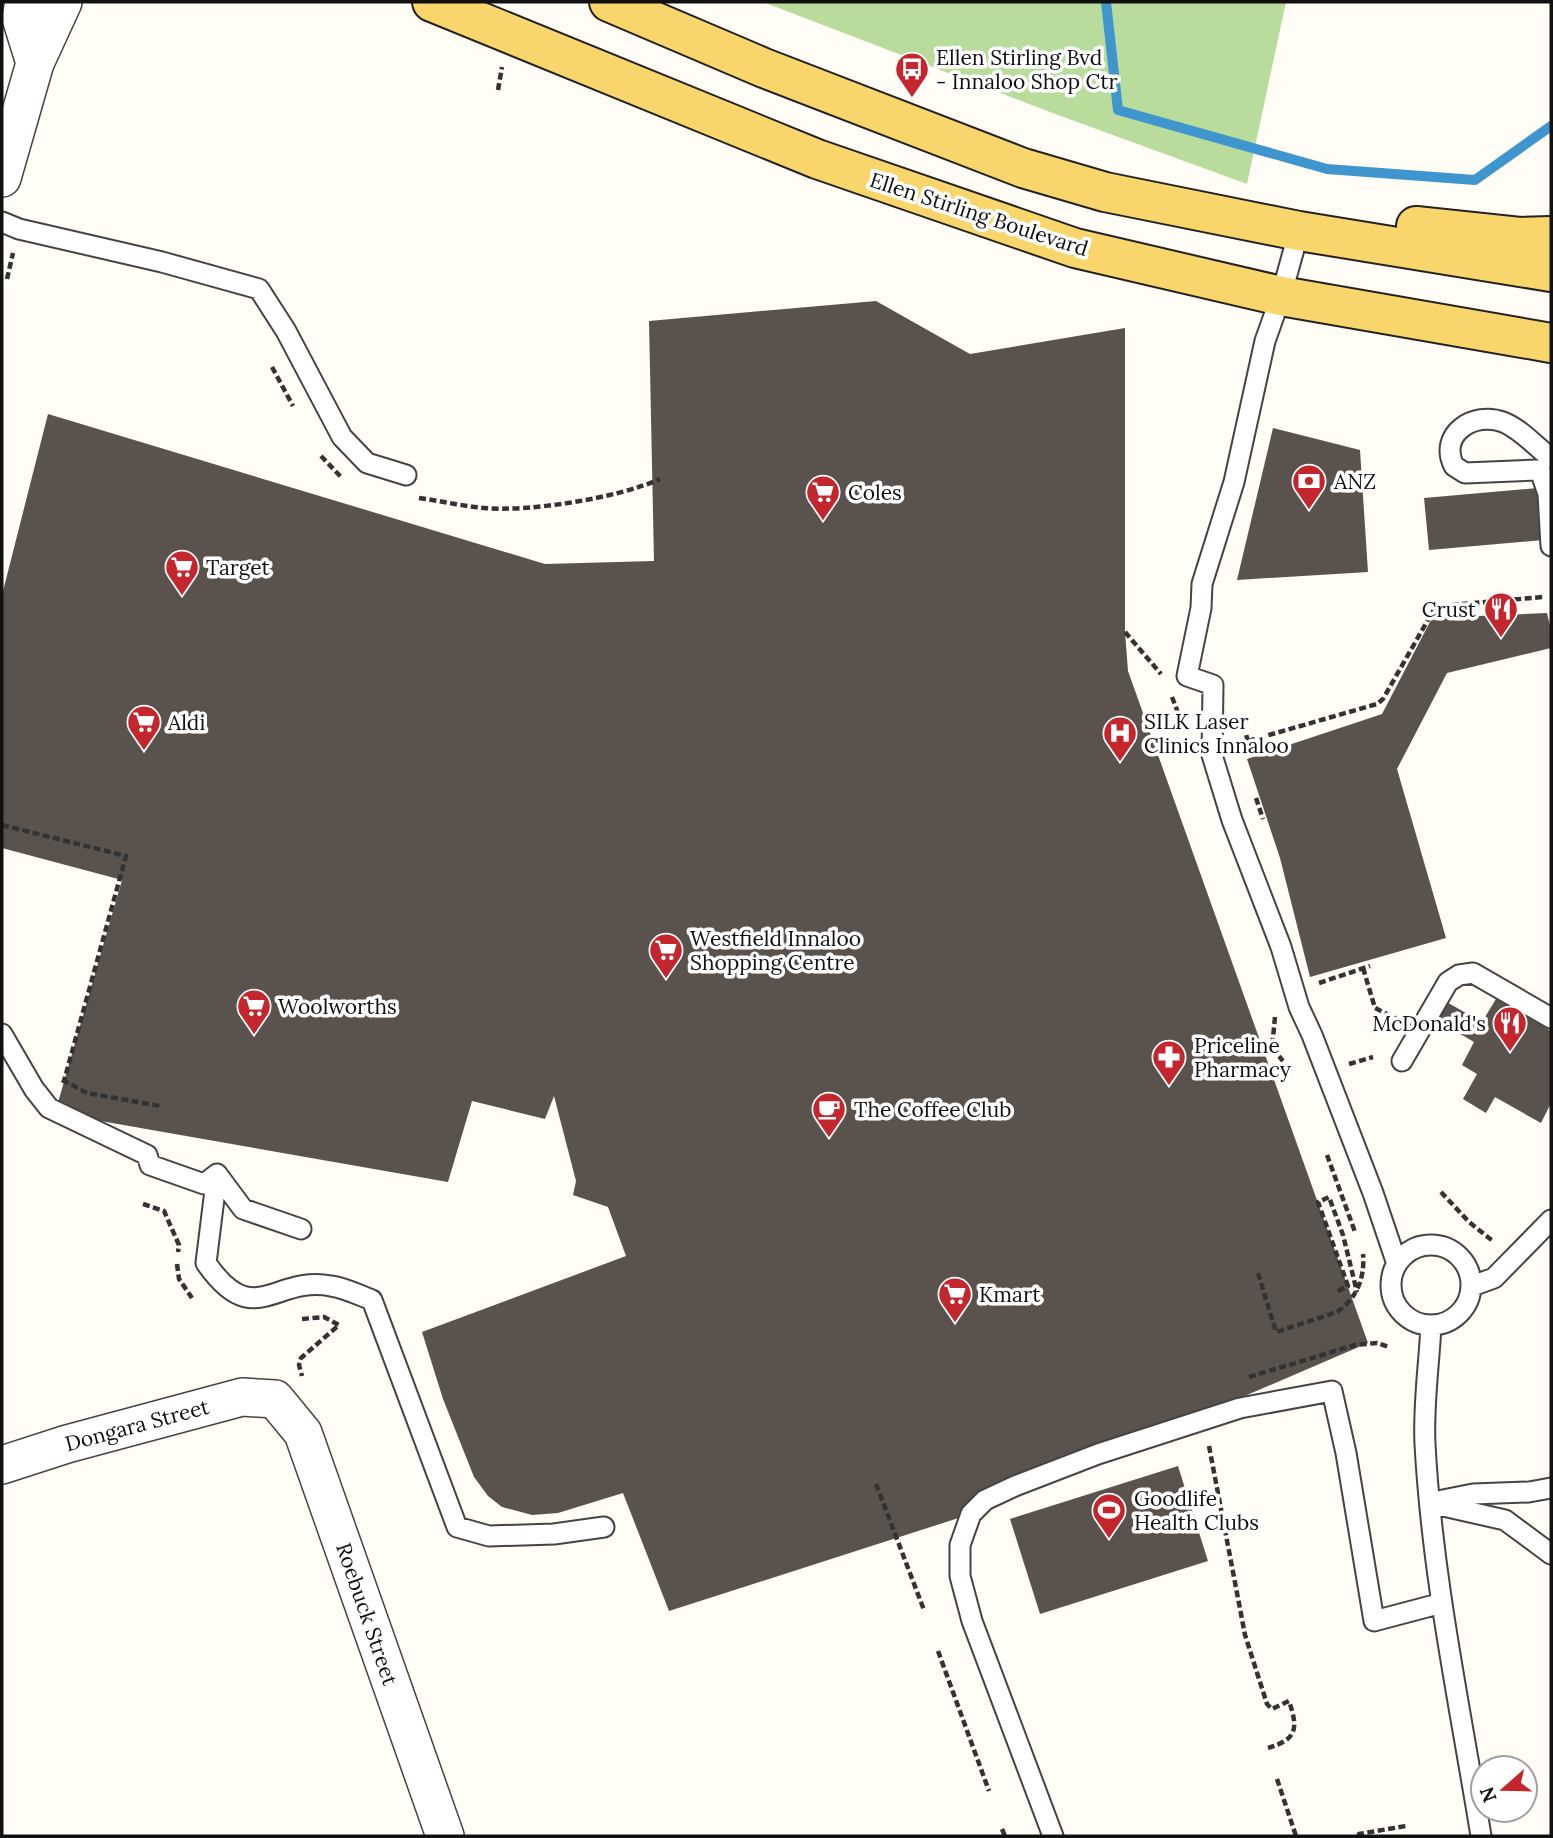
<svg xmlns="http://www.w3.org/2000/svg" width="1553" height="1838" font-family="Lora,serif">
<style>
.forest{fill:#b9dc9c}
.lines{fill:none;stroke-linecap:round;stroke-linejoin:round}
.stream{stroke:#3f96cf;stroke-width:10}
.building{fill:#5a524d}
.service-casing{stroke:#444;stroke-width:23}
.minor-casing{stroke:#444;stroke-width:40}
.primary-casing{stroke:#222;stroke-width:42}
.path{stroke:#333;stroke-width:4.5;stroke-dasharray:7 3.5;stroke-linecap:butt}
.service{stroke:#fff;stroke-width:19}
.minor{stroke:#fff;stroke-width:37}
.primary{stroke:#f9d66b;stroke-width:38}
.labels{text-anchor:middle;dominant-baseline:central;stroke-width:7;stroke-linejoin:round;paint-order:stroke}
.poi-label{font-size:21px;fill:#111;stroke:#fff;text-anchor:start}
.street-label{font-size:21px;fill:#111;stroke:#fff}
</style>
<rect width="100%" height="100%" fill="#fffdf5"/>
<path class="forest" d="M763 2H1286L1247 184 1058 115Z"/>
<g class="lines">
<path class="stream" d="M1106 2 1118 110 1327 169 1475 180 1551 126"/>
</g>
<path class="building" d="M876 301 970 354 1125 328V632L1128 671 1368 1343 971 1514 669 1611 623 1493 558 1513 532 1515 502 1507 488 1496 474 1477 443 1399 422 1332 626 1256 608 1207 573 1195 576 1181 554 1096 545 1119 472 1101 448 1182 55 1113 122 880 2 848V595L48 414 545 564 654 561 649 321Z
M1273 428 1360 450 1368 572 1237 580Z
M1538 488 1543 540 1429 550 1424 498Z
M1547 613 1551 630V648L1447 673 1397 769 1446 938 1310 977 1280 858 1247 759 1382 714 1432 618Z
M1496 999 1551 1031V1103L1541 1123 1495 1097 1486 1113 1463 1099 1477 1074 1462 1065 1474 1042 1433 1018 1443 1000 1482 1022Z
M1178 1466 1208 1561 1040 1614 1010 1519Z"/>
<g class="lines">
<g class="service-casing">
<path id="service" d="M2 222 19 229 162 262 259 289 286 331 342 437 367 463 406 475
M1299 231 1281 296 1265 341 1234 482 1202 584 1201 608 1187 676 1213 685 1212 755 1232 820 1281 947 1299 1007 1312 1035 1373 1193 1397 1264
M1551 458C1536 447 1521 429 1503 422 1474 411 1438 434 1454 466L1465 473 1537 470 1541 473 1548 494 1551 546
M2 1034 34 1089 49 1108 147 1155 150 1165 204 1184 217 1174 243 1209 301 1229
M1402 1061 1448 982 1459 975 1473 973 1551 1018
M217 1174 206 1263C254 1332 274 1275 331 1286 345 1288 359 1295 372 1300L457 1527 489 1536 554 1534 604 1527
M1391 1285a40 40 0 1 1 80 0a40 40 0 1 1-80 0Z
M1472 1286 1494 1278 1551 1220
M1431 1326C1429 1365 1423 1406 1425 1444 1432 1576 1460 1706 1481 1836
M1438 1501 1473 1494 1529 1492 1551 1488
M1430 1503 1505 1520 1551 1554
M1053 1836 972 1621 960 1576V1545L971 1514 985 1500 1015 1486 1098 1454 1240 1408 1332 1391 1346 1453 1374 1621 1442 1603"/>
</g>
<g class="minor-casing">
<path id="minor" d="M24 2 21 18 35 63
M2 178 35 63 63 2
M2 1465 67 1444 242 1397 275 1399 303 1433 445 1836"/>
</g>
<g class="primary-casing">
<path id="primary" d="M432 2 817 159 1075 248 1281 296 1551 343
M609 2 764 68 1023 168 1105 192 1299 231 1551 272
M1416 226 1520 237 1551 236"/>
</g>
<path class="path" d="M498 90 502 67
M7 279 13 253
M272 367 293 406
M321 456 342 478
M419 498C441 501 462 506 484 508 530 512 618 498 660 479
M1125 632 1161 674
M1172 697 1185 731
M1240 715 1248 741
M1239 746 1248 741 1377 704 1383 699 1433 611 1450 605 1543 597
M1256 798 1263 819
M2 825 126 856 64 1081
M1363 968 1375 1008 1397 1019
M1319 983 1370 966
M1275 1017 1272 1048 1283 1061
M1349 1064 1373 1057
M62 1080 87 1093 160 1106
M1327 1155 1355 1232
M1441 1192 1469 1222 1494 1242
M143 1204 164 1211 179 1245 178 1252
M177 1264 179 1279 192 1298
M1258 1273 1276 1332 1337 1312C1357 1298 1365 1278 1363 1254
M1338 1291 1348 1286 1318 1202 1329 1197 1343 1235 1357 1292
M302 1319 324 1317 339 1325 301 1358 299 1365 302 1376
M1249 1377 1355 1345 1377 1343 1389 1347
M1209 1446 1245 1635 1267 1704 1272 1709 1289 1701C1298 1728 1298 1739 1268 1748
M876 1484 924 1610
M938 1651 989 1791
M1277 1779 1296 1836
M1002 1829 1005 1836
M1359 1836V1834L1406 1826"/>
<use href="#service" class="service"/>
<use href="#minor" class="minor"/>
<use href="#primary" class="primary"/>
</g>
<defs>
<g id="bus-pin" transform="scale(1.75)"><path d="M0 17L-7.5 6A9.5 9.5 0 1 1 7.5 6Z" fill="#c4262e" stroke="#fff"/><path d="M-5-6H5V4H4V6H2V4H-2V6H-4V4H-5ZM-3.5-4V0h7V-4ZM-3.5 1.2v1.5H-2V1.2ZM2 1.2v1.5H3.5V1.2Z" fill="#fff"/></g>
<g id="bank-pin" transform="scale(1.75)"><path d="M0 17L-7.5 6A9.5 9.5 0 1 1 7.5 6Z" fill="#c4262e" stroke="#fff"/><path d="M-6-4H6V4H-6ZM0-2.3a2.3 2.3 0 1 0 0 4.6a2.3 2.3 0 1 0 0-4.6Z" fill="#fff"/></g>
<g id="supermarket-pin" transform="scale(1.75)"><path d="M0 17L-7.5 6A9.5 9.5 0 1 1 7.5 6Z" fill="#c4262e" stroke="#fff"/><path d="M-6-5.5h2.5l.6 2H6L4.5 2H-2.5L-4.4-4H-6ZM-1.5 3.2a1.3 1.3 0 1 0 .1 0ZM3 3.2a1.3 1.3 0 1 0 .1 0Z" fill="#fff"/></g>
<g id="restaurant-pin" transform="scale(1.75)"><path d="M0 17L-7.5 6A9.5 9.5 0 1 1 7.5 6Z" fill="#c4262e" stroke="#fff"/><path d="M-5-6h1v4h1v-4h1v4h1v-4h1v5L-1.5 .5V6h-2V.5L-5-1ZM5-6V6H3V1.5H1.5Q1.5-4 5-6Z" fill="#fff"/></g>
<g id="hospital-pin" transform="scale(1.75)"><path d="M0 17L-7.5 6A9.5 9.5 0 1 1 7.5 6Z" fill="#c4262e" stroke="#fff"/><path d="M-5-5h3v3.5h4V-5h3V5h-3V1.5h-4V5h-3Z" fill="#fff"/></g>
<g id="pharmacy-pin" transform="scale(1.75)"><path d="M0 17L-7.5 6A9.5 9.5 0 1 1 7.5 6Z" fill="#c4262e" stroke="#fff"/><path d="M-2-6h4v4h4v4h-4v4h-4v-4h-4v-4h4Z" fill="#fff"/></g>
<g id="cafe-pin" transform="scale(1.75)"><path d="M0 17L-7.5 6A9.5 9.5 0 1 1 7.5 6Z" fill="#c4262e" stroke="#fff"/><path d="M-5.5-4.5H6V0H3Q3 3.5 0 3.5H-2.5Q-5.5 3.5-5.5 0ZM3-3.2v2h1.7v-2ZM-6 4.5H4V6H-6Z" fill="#fff"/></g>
<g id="stadium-pin" transform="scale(1.75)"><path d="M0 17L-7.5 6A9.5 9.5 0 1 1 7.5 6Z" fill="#c4262e" stroke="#fff"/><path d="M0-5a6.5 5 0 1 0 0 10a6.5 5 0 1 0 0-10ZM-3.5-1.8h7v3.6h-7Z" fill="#fff"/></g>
</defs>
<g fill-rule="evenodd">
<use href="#bus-pin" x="912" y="69"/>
<use href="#bank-pin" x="1309" y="481"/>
<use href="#supermarket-pin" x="823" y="492"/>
<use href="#supermarket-pin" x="182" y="567"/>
<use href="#restaurant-pin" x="1501" y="609"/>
<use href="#supermarket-pin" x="144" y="722"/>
<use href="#hospital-pin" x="1120" y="733"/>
<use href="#supermarket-pin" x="666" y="950"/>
<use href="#supermarket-pin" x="254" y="1006"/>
<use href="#restaurant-pin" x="1510" y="1023"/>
<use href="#pharmacy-pin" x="1169" y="1057"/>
<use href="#cafe-pin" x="829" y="1109"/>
<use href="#supermarket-pin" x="955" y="1294"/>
<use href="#stadium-pin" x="1109" y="1510"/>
</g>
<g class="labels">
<g class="poi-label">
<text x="936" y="57">Ellen Stirling Bvd<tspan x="936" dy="24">- Innaloo Shop Ctr</tspan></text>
<text x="1334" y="481">ANZ</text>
<text x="848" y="492">Coles</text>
<text x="206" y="567">Target</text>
<text x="1476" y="609" text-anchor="end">Crust</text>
<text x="1144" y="721">SILK Laser<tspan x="1144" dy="24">Clinics Innaloo</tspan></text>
<text x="168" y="722">Aldi</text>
<text x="690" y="938">Westfield Innaloo<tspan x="690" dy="24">Shopping Centre</tspan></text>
<text x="278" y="1006">Woolworths</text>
<text x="1486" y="1023" text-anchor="end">McDonald's</text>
<text x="1194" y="1045">Priceline<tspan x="1194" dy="24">Pharmacy</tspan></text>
<text x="854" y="1109">The Coffee Club</text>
<text x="979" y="1294">Kmart</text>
<text x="1134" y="1498">Goodlife<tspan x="1134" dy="24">Health Clubs</tspan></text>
</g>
<g class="street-label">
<text transform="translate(979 214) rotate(18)">Ellen Stirling Boulevard</text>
<text transform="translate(137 1425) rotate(-15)">Dongara Street</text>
<text transform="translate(367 1614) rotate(71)">Roebuck Street</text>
</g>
</g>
<rect width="1553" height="1838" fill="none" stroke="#111111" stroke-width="7"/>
<g transform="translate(1504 1789) rotate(250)"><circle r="33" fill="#ffffff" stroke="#a0a0a0" stroke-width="2"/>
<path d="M0-5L12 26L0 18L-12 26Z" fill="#c4262e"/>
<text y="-10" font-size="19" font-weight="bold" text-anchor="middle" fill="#111111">N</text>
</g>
</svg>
